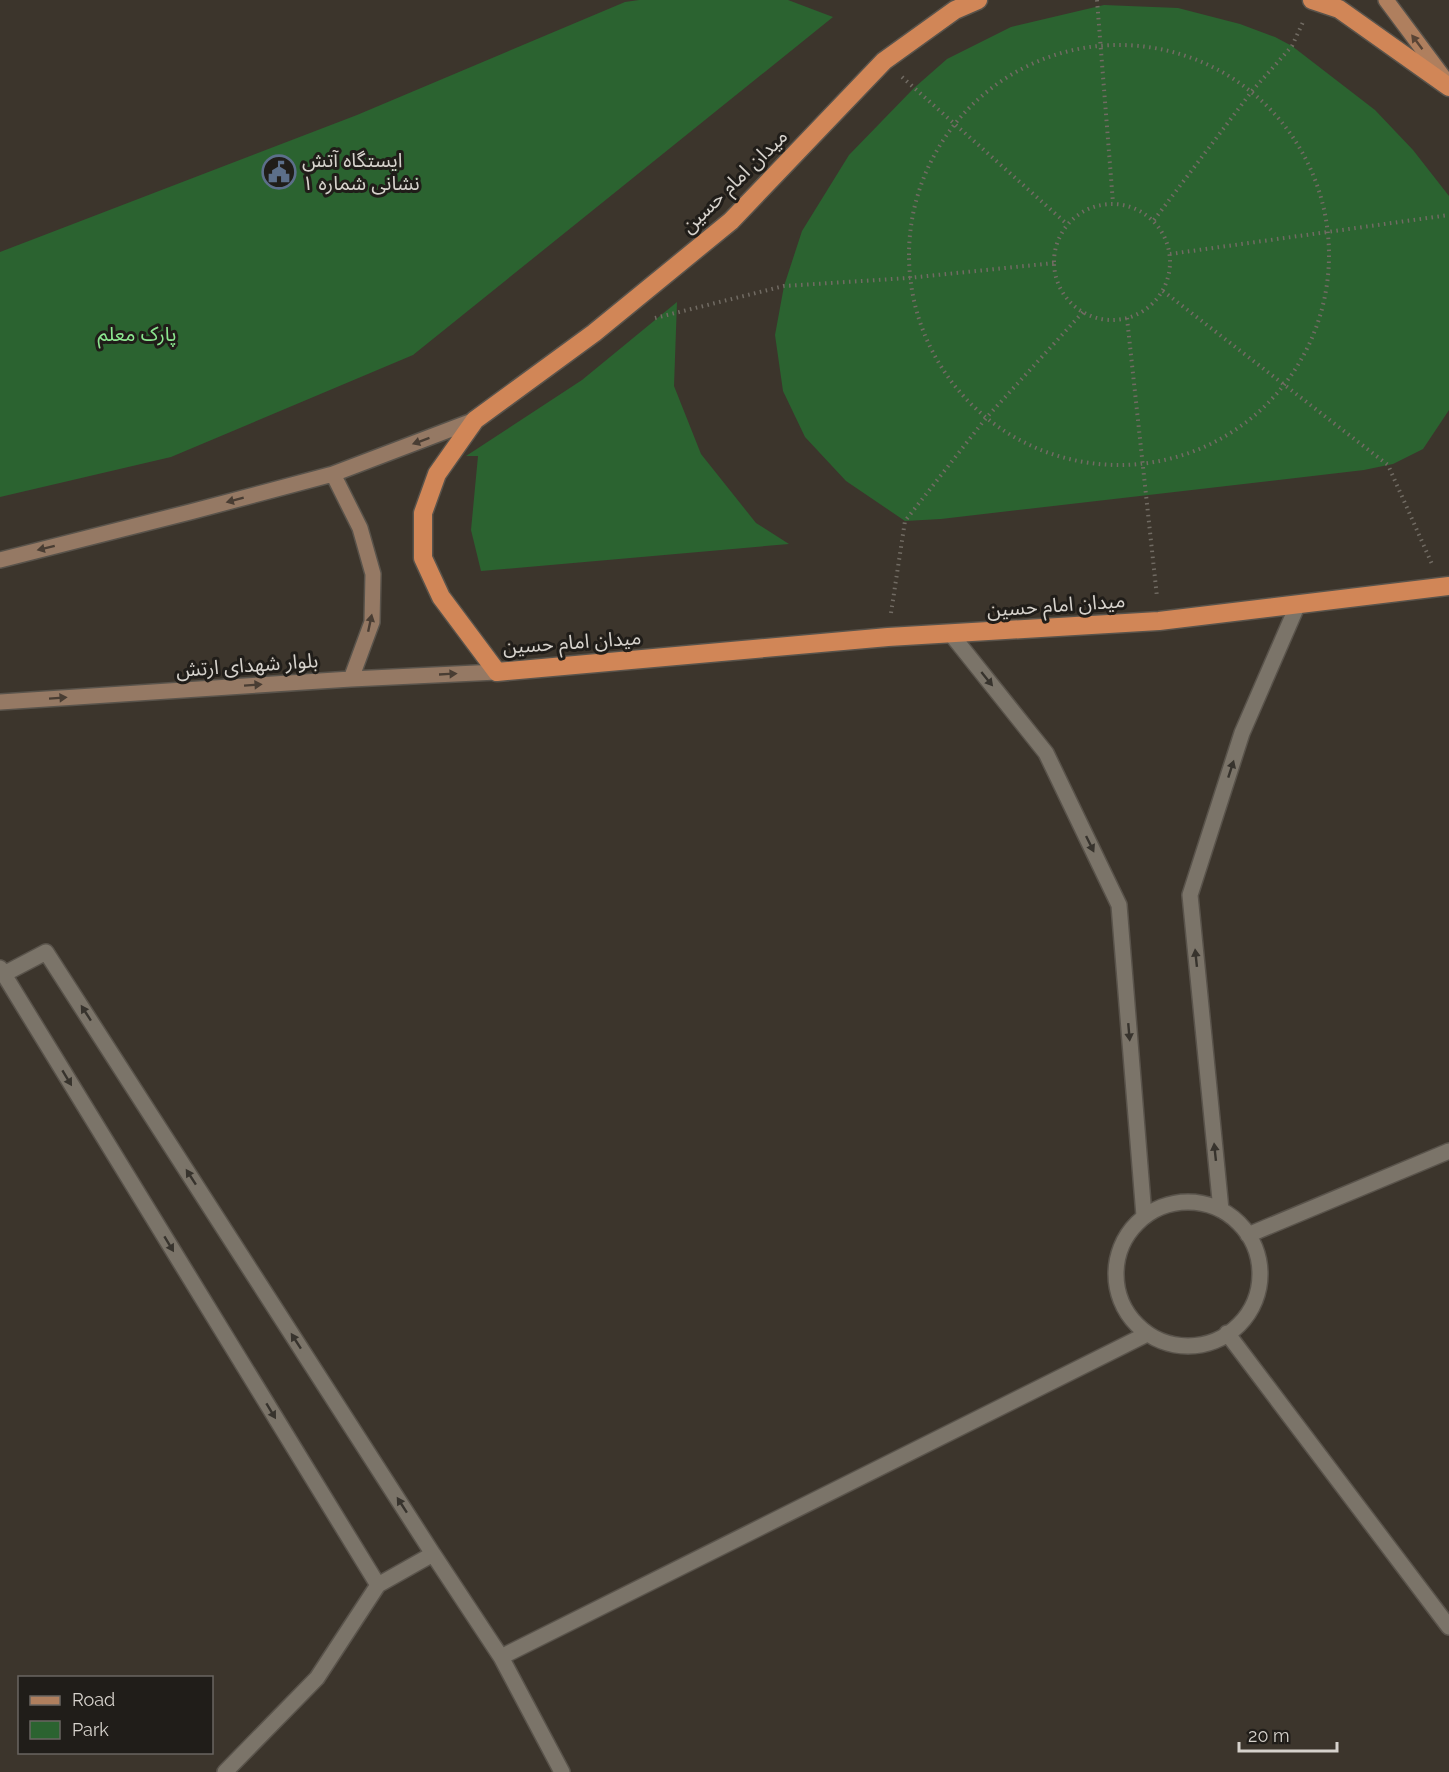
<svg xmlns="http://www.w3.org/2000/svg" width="1449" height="1772" font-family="Raleway,'Noto Sans Arabic',sans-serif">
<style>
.green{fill:#2b6330}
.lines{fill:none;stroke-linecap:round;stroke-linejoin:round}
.lane-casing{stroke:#59534b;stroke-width:18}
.secondary-casing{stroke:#59534b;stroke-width:18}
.primary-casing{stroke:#59534b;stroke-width:18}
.highway-casing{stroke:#59534b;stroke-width:21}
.path{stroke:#716b63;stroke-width:4;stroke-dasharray:1.5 4.5;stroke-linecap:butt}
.lane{stroke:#7b7469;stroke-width:15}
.secondary{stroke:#957964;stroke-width:15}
.primary{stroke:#af7f5e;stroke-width:15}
.highway{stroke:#d18657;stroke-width:18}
.oneway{fill:#594435}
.oneway2{fill:#493d33}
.oneway3{fill:#37332d}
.labels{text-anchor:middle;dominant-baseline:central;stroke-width:6;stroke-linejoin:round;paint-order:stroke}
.poi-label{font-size:20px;fill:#d6d2cc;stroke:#201d19;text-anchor:start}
.street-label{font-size:20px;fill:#d6d2cc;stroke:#201d19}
.park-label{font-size:20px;fill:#8be68f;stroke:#201d19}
</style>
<rect width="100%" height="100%" fill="#3c352c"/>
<path class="green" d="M639 0H788L833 17 413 355 171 457 0 497V252L357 115 625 2Z
M1104 5 1178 8 1240 24 1275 37 1292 46 1375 110 1413 150 1449 196V410L1423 449 1393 464 1364 470 941 519 905 521 846 481 805 437 783 391 775 335 784 286 802 231 849 155 914 88 947 59 1011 27Z
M677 302 674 386 701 454 756 523 789 544 481 571 471 530 478 456H466L582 380Z"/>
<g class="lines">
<g class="lane-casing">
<path id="lane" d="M951 634 1046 753 1119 905 1144 1216
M0 968 378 1585
M4 974 46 952 433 1554
M1116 1274a72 72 0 1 1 144 0a72 72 0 1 1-144 0Z
M1221 1210 1190 895 1242 733 1298 604
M1248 1235 1449 1151
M1227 1333 1449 1627
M501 1657 1147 1334
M225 1772 317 1678 378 1585 433 1554 501 1657 562 1772"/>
</g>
<g class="secondary-casing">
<path id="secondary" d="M333 474 360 528 373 574 372 622 351 679
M0 560 190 512 333 474 475 420
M0 702 351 679 497 672"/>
</g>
<g class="primary-casing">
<path id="primary" d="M1386 0 1447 82"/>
</g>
<g class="highway-casing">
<path id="highway" d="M978 0 955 10 884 61 731 221 594 333 475 420 437 474 423 513V558L441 597 497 672 888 637 1159 621 1449 586
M1312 0 1339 9 1449 87"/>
</g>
<path class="path" d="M1097 0 1113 203
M909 255a210 210 0 1 1 420 0a210 210 0 1 1-420 0Z
M902 77 1067 224
M1054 262a58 58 0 1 1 116 0a58 58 0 1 1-116 0Z
M1154 220 1252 91 1292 46 1303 22
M1170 254 1449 215
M1163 291 1388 465 1432 564
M655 318 784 286 908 278 1054 263
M1127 318 1157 597
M891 613 905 521 986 418 1083 312"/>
<use href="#lane" class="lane"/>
<use href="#secondary" class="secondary"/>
<use href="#primary" class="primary"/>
<use href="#highway" class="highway"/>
</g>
<defs><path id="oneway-solid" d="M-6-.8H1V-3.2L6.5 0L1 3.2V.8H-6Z" transform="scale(1.5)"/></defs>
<use class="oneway" href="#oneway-solid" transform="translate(1417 42) rotate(-127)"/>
<g class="oneway2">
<use href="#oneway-solid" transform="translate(421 441) rotate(160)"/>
<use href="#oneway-solid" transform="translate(235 500) rotate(165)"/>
<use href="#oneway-solid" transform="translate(46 548) rotate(166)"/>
<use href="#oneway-solid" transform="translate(370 623) rotate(-78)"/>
<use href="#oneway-solid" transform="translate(448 674) rotate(-3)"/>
<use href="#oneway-solid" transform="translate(253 685) rotate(-4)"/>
<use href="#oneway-solid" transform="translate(58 698) rotate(-4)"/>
</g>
<g class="oneway3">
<use href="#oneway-solid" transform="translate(987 679) rotate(51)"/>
<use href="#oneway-solid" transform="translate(1231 769) rotate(-72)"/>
<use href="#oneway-solid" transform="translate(1090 844) rotate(64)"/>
<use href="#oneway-solid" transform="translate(1196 958) rotate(-96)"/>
<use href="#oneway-solid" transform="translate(86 1013) rotate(-123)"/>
<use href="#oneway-solid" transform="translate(1129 1032) rotate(85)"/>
<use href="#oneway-solid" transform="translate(67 1078) rotate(59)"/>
<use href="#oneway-solid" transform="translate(1215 1152) rotate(-96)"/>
<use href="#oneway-solid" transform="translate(191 1177) rotate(-123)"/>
<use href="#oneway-solid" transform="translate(169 1244) rotate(59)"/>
<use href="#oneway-solid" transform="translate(296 1341) rotate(-123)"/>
<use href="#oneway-solid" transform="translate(271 1411) rotate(59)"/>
<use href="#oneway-solid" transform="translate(402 1505) rotate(-123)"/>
</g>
<defs>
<g id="civic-ring" transform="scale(1.725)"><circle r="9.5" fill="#201d19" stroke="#5c6f8a" stroke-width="1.5"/><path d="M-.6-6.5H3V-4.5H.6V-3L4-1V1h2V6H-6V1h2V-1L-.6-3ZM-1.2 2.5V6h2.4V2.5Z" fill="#5c6f8a"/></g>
</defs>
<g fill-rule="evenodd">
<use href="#civic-ring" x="279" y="172"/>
</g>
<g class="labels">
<g class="poi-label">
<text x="302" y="160">ایستگاه آتش<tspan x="302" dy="23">نشانی شماره ۱</tspan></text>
</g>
<g class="street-label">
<text transform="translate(734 181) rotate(-44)">میدان امام حسین</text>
<text transform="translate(1056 605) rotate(-4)">میدان امام حسین</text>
<text transform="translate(572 642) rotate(-4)">میدان امام حسین</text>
<text transform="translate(247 665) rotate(-4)">بلوار شهدای ارتش</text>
</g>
<g class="park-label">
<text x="137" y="334">پارک معلم</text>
</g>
</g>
<rect x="18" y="1676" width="195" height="78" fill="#201d19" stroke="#696561" stroke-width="1.5"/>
<rect x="30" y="1696" width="30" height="9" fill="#af7f5e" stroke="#696561" stroke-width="1.5"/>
<text x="72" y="1706" font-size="18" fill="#d6d2cc">Road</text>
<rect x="30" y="1721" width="30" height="18" fill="#2b6330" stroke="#696561" stroke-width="1.5"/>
<text x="72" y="1736" font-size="18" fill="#d6d2cc">Park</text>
<path d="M1239 1742v9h98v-9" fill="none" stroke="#d6d2cc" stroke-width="3"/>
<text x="1248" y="1742" font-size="18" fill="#d6d2cc" stroke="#201d19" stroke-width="4.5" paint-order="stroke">20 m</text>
</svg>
